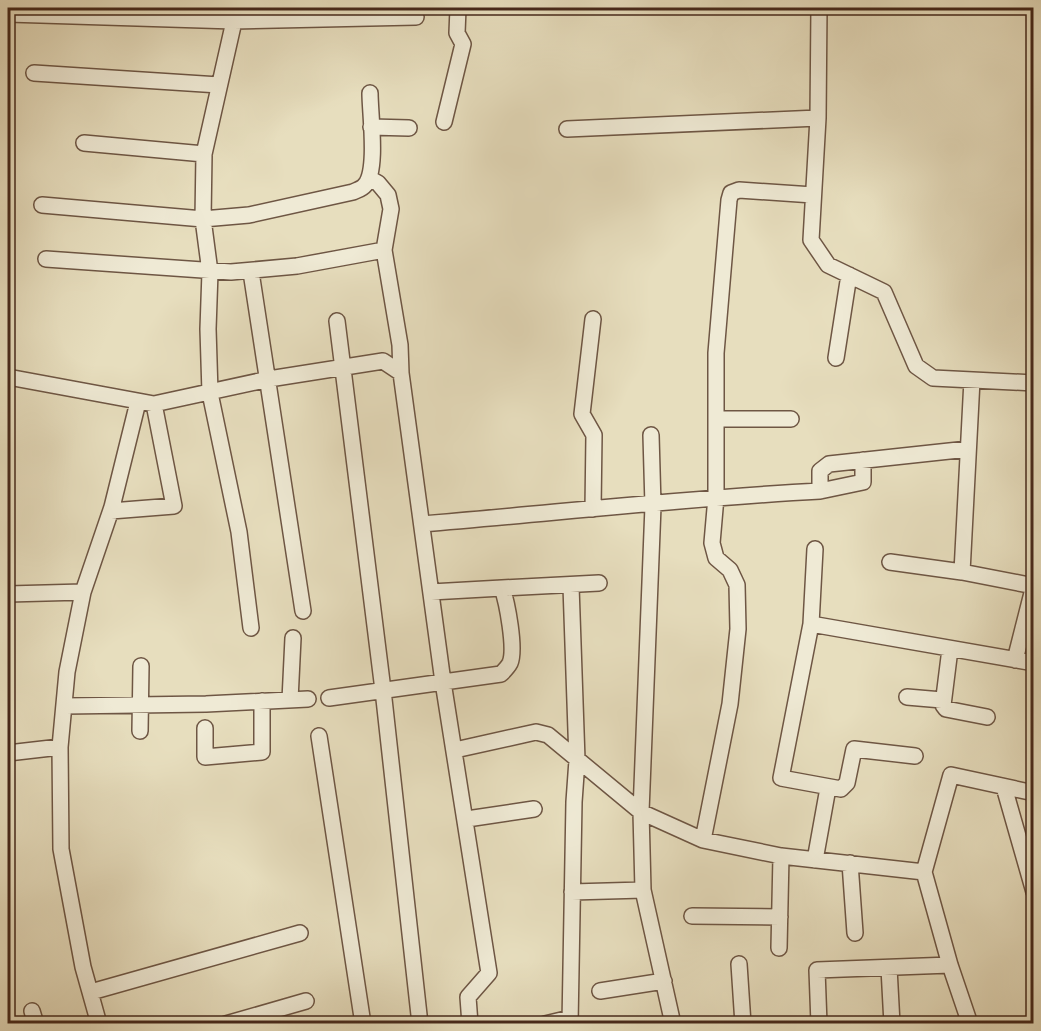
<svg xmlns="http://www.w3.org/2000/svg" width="1041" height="1031" font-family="'IM FELL English',serif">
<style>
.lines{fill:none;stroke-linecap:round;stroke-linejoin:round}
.minor-casing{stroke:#6e5644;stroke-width:18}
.minor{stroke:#efead5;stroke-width:15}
</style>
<rect width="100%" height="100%" fill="#e7debe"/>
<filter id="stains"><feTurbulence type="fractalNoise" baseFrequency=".00333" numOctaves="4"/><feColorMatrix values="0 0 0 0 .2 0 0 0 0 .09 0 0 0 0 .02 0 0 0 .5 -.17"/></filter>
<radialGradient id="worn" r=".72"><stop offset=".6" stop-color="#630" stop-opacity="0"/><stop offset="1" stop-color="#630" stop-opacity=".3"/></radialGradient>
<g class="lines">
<g class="minor-casing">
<path id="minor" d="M237 8 204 154 203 219 210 272 208 329 210 393 239 532 251 628
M819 8 818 118 811 240 828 265 884 292 916 366 933 378 1034 383
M8 14 234 21 416 17
M34 73 219 85
M444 122 463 44 457 33 458 8
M371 127 409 128
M567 129 818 118
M84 143 204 154
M369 178 378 183 388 195 391 209 384 250 400 345 401 373
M42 205 203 219 249 215 353 192C357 190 362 189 365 185 378 170 370 114 370 93
M46 259 231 272 297 266 384 250
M251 272 303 611
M593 319 582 414 594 435 593 509
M337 321 383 690 420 1024
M836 358 849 275
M8 377 154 404 269 379 383 361 401 373 443 682 489 973 468 997 470 1024
M972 380 962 572 1034 586
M716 419H791
M651 435 653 506 641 812 643 890 673 1024
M820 491 863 482V460
M111 511 174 506 154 404
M422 524C555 513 687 498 820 491V471L829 464 968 449
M815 549 811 624 781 778 841 789 847 783 854 749 915 756
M890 562 962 572
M502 588 599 583
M8 594 83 592
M811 624 1034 663
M950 649 943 705 946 709 987 717
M1015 660 1034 585
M907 697 942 700
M329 698 501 674C504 671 508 667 510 663 516 649 507 602 502 588L431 592
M290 700 293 638
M65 706 206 704 308 699
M205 728V757L262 752V701
M140 731 141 666
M319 736 363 1024
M455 750 536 732 548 735 641 812 703 840 781 856 924 872
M8 753 60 747
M1004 787 1034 892
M467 819 534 809
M703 840 730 704 738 629 737 585 730 570 716 558 712 543 716 497V353L729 200 731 193 739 190 813 195
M815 860 828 788
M850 863 855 933
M572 892 643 890
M692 916 780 917
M779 948 781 856
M739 964 743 1024
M889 968 892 1024
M600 991 664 981
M91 992 300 933
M32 1011 36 1024
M99 1024 83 967 61 849 60 747 67 672 83 592 112 507 138 402
M226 1024 306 1001
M545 1024 570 1018
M570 1024 574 802 577 760 571 586
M819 1024 817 970 950 965
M970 1024 950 965 924 872 951 775 1034 793"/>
</g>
<use href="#minor" class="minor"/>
</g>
<rect width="1041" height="1031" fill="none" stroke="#e7debe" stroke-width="30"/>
<rect x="9" y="9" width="1023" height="1013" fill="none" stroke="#46281b" stroke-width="3"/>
<rect x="15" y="15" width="1011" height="1001" fill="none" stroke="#46281b" stroke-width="1.5"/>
<rect width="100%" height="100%" filter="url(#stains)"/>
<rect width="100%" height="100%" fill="url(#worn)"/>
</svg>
